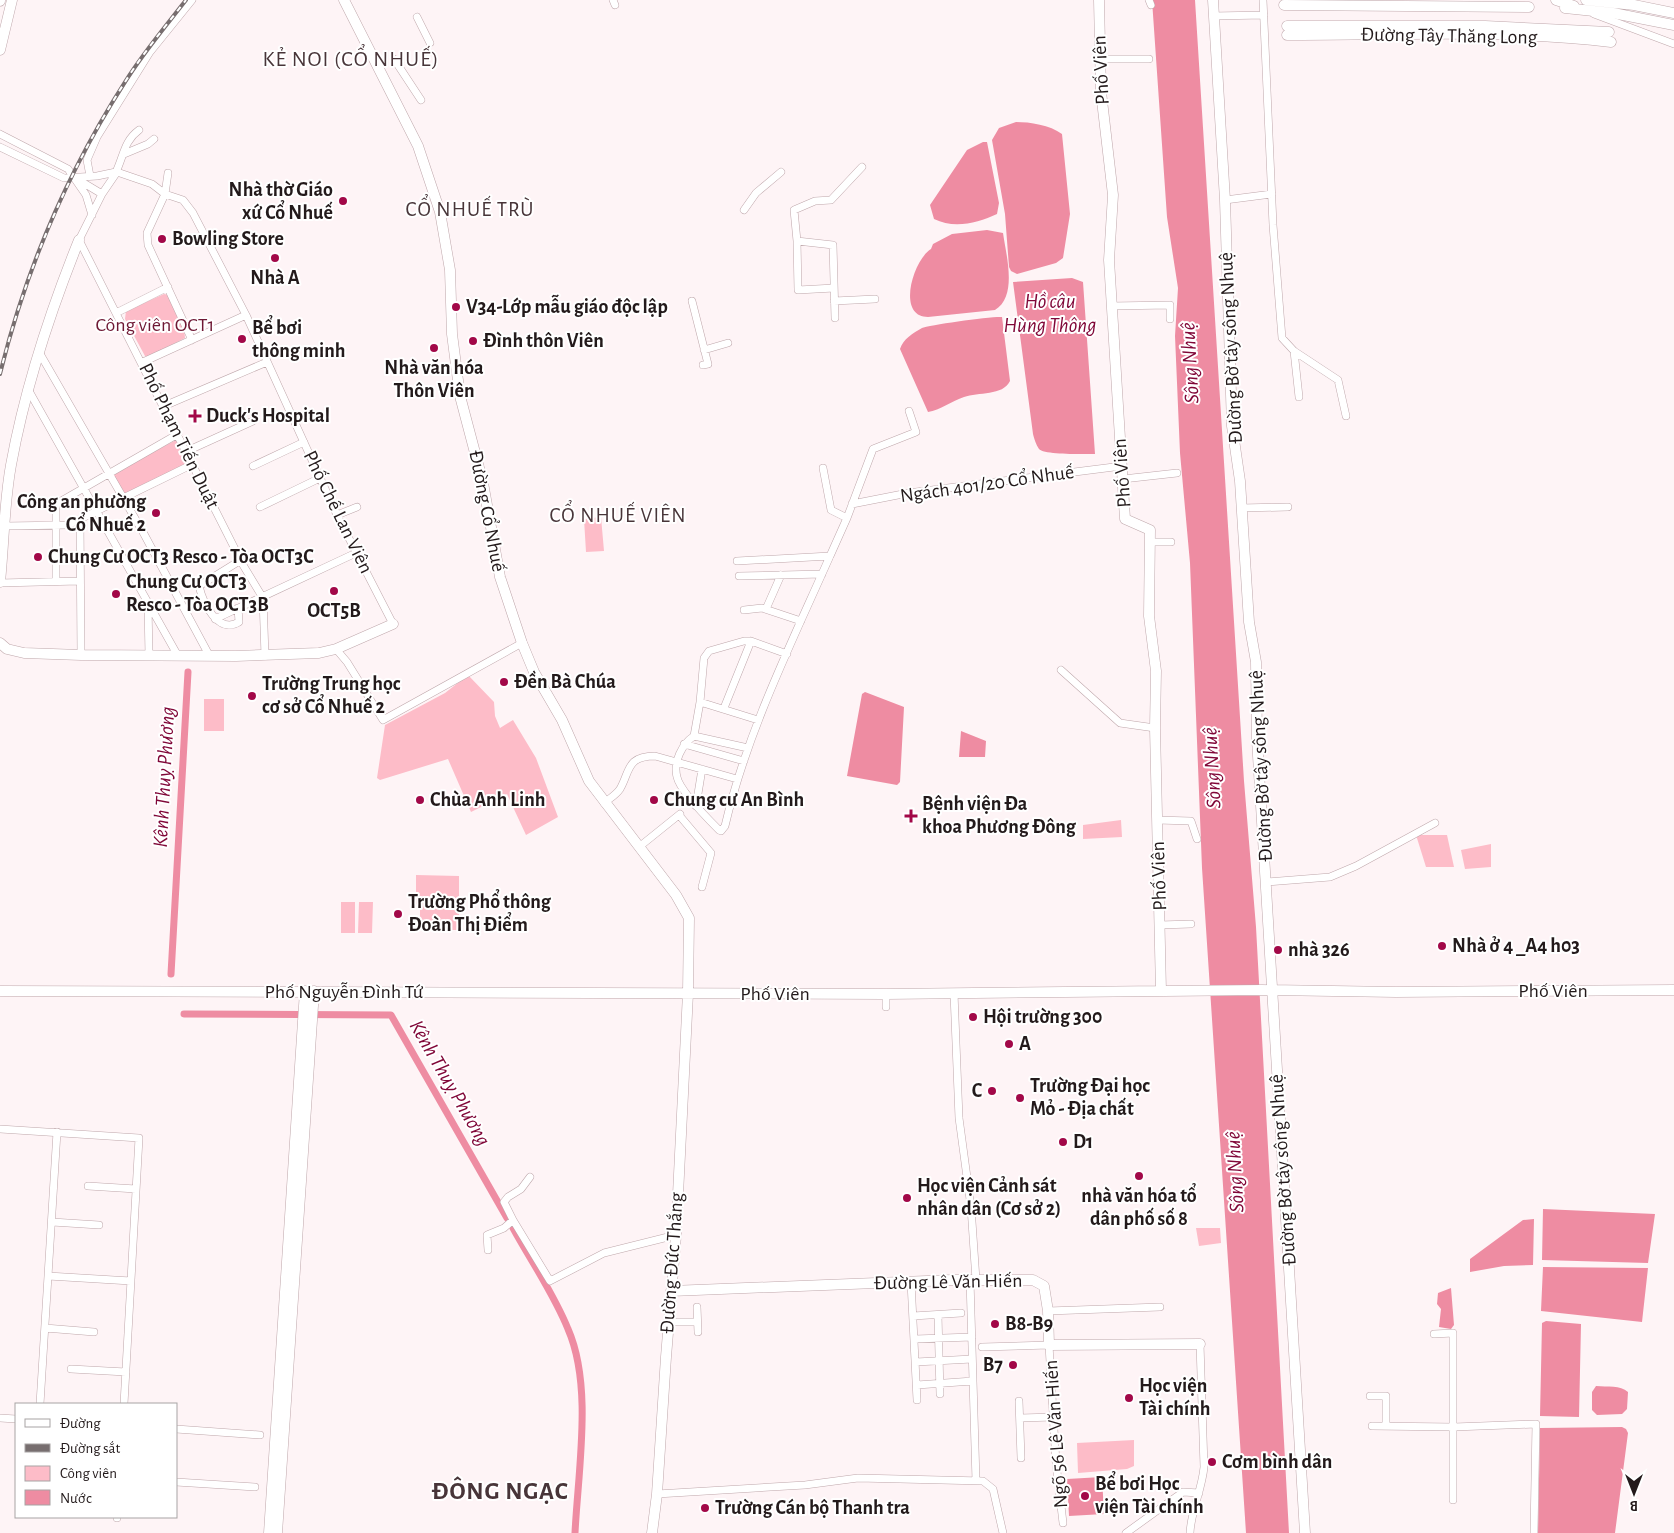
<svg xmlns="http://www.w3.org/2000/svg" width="1674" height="1533" font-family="'Alegreya Sans',sans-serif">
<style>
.green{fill:#fdbcc8}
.water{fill:#ee8ca2}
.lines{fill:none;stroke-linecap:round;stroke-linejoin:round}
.canal{stroke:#ee8ca2;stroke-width:7}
.street-casing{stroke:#bfa7ab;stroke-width:8}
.secondary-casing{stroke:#bfa7ab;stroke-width:11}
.primary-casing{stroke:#bfa7ab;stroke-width:11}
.street{stroke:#fff;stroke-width:7}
.secondary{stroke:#fff;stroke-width:10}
.primary{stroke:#fff;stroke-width:10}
.rail-casing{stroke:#776e6f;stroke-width:4}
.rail{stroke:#fff;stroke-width:2;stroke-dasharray:5.5;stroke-linecap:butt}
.poi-dot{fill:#a20848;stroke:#fff;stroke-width:2}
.labels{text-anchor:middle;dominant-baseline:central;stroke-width:4;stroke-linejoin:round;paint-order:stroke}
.street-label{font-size:20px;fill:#231a1b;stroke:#fff}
.poi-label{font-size:20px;font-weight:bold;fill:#231a1b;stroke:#fff;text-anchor:start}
.park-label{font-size:20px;fill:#6e1834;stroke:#fff}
.neighbourhood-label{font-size:21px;letter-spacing:1px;fill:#483539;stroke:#fff}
.water-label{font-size:21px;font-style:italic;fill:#800738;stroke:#fff}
.quarter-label{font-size:22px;letter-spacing:1px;fill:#483539;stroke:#fff}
.district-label{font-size:25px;font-weight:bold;letter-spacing:1px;fill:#483539;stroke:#fff}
</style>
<rect width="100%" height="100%" fill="#fef4f6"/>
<path class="green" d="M164 294 169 295 184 328 185 338 150 356H145L125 319 126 311Z
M176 440 186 465 124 496 112 474Z
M601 517 604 551 586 552 584 519Z
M468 675 494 702 495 716 500 728 513 720 536 758 558 817 526 835 507 794 471 812 448 759 380 780 377 778 385 725 445 693Z
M204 699H224V731H204Z
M1121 820 1122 837 1083 839V825Z
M1416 835H1447L1454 867H1426Z
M1491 844V867L1465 869 1461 850Z
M416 875 459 876V930H420V904H416Z
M341 902H355V933H341Z
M359 902H373L372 933H358Z
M1196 1228H1220L1221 1243 1199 1246Z
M1134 1440V1466L1127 1469 1078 1473 1077 1443Z"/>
<path class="water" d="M1152 0H1195L1244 781 1256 927 1289 1533H1246L1202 868 1190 563 1180 453 1175 336 1178 288 1167 217Z
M1016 122C1030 122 1050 125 1062 134L1070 214 1063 258 1056 263 1017 274 1011 271 1009 267 1005 214 992 140 999 128Z
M983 142H987L999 203 997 214C978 223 954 229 934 219L930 205 967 150Z
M987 230 1003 233C1006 255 1018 296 995 310L928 317C896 317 913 260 931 249L933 244 952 234Z
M1072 278 1083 282 1095 454C1085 454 1044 455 1039 449 1036 445 1034 438 1033 434L1013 282Z
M1002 317 1010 381C1003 396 978 392 964 397 952 401 940 410 928 412L900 349C903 339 913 333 922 328 928 325 993 316 1002 317Z
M865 692 904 707 900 782 897 785 847 776 862 694Z
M961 731 986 741 985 757H959Z
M1543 1209 1655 1214 1648 1263 1542 1260Z
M1534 1219 1533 1265 1504 1266 1470 1272V1259L1523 1220Z
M1543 1267 1648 1268 1642 1322 1541 1311Z
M1451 1288 1454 1325 1451 1329 1439 1327 1441 1309 1437 1304 1438 1293Z
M1546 1321 1581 1324 1579 1417 1540 1416 1542 1323Z
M1596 1386C1608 1387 1620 1385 1628 1392L1627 1409 1622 1414 1597 1415 1592 1410V1392Z
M1622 1427 1626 1429 1628 1433 1615 1533H1538L1540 1428Z
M1102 1477 1104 1514 1069 1516 1067 1479Z"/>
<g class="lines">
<path class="canal" d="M171 974 188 672
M184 1014 391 1015 507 1218
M513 1228C531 1261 554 1294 568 1329 593 1386 578 1470 575 1533"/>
<g class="street-casing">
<path id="street" d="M613 0 615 5
M1149 0 1151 5
M1263 0 1273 225 1282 338 1294 351 1338 380 1346 416
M1594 14 1674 44
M1213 16 1264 15
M417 17 430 43
M394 59 421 100
M1100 59H1149
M0 134 68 169 86 195 92 215
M0 147 64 178 97 176 116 172C124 155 124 141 139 130
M124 154 148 144 154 139
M168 173 165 194 147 233 148 245 192 340
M72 176 102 194 117 172 152 184 165 194 183 200 193 213 246 315 337 515 393 624
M90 176 87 160 97 137 150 52 192 0
M102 194 79 240 243 565 263 598 265 656
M1225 200 1272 194
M744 210 756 193 781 172
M797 241 798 290 834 288
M692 301 708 364 703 365
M834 301 875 299
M1111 306 1170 305V319
M118 312 168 287
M835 318 833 245 797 241 794 210 815 201 831 200 862 167
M704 350 728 343
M1294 351 1299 397
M39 352 144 534 209 655
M143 362 246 315
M29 391 178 656
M164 406 267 362
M187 451 253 421
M253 466 304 442
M823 468 831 510 847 518
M1123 479 1177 473
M852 504 908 493 1122 466
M260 507 320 478
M1241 508 1288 507
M337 515 357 507
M80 520 81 655
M5 526 68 525 193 464
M1150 542H1171
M737 561 830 556 847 518 873 449 916 432 909 411
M739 576 822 574
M56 582V504L178 434
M0 583 79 581
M148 606 149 655
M238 608 239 622C218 635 203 603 199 586L241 560
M766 609 781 575
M744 610 762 608 801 621
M215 619 358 552
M336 649 347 662 383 720 522 643
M787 654 751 641H744L709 651 704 658 700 702 694 736C682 744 673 762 677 777 680 791 709 820 719 830L721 831 725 826C747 732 791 644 830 556
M1061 670 1120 723 1155 728
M700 702 758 720
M724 708 751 641
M694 736 748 748
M684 744 744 761
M604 803C609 799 616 795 620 789 630 772 626 756 655 756L737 779
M696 806 702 769
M679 815 711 853 702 887
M1157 820 1191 821 1197 839
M639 847 680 814
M1266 882 1330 877 1356 866 1435 823
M1160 925 1191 924
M954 993 959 1118 971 1207 976 1280
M886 994V1007
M0 1129 139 1138 124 1404
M88 1186 136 1189
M513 1220 504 1202 508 1197 521 1189 530 1177
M52 1222 99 1225
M488 1250 487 1235 504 1228 513 1220 550 1281 604 1253 676 1235
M48 1276 131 1281
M970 1280 976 1481
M911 1282 917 1400
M697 1307 698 1332
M1048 1311 1160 1307
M938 1315 940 1394
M913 1316 961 1313
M668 1322H697
M45 1328 94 1332
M1434 1334 1453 1333V1500
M915 1339 972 1337
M982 1347 1049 1345 1056 1463 1063 1523
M916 1362 972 1359
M71 1369 126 1372
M917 1385 973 1381
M1370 1396H1386V1426
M1019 1401 1021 1458
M40 1404 57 1132
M0 1418 16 1419
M1020 1418 1054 1417
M1372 1426 1454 1427 1536 1424 1534 1533
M176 1429 260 1435
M176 1482 255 1487
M657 1494 805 1485 858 1478 983 1481 993 1489 1003 1533
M117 1518V1517
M1126 1533 1183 1492 1199 1493
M1190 1533C1191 1510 1202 1490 1204 1467L1200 1344"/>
</g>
<g class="secondary-casing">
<path id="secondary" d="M344 0 418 146 440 212 450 270 452 334 460 396 483 483 500 577 522 643 534 672 562 720 589 781 676 895 689 918 688 993 676 1235 666 1357 657 1494 652 1533
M1099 0 1101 92 1113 195 1109 260 1125 519 1150 530 1149 616 1156 671 1155 728 1161 991
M1213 0 1225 200 1232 426 1240 481 1249 622 1256 662 1257 739 1305 1533
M1556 0 1574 6
M1586 0 1634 5 1674 13
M1284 5 1529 7
M1565 8 1613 13 1674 25
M1287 26H1485L1609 32
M1287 35C1395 35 1505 29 1611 42
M0 582C4 543 4 503 11 465 25 388 50 312 79 240
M0 643 7 649 24 653 81 655 236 656 319 653 336 649 393 624
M0 991 886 994 1262 990 1396 992 1674 990
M671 1291 952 1280H1033L1044 1286 1048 1311 1049 1345 1200 1344
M269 1533 305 991
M277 1533 314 991"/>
</g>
<g class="primary-casing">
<path id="primary" d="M0 1V0
M0 50 12 0"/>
</g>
<use href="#street" class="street"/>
<use href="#secondary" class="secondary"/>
<use href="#primary" class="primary"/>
<g class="rail-casing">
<path id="rail" d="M0 374C25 272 68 171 125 82 143 53 165 27 186 0"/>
</g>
<use href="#rail" class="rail"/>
</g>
<g class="poi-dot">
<circle cx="343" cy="201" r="5"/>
<circle cx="162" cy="239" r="5"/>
<circle cx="275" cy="258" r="5"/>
<circle cx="456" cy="307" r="5"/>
<circle cx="242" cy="339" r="5"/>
<circle cx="473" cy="341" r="5"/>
<circle cx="434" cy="348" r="5"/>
<path d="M192.5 408.5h5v5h5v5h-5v5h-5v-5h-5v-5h5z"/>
<circle cx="156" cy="513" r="5"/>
<circle cx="38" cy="557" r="5"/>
<circle cx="334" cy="591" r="5"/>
<circle cx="116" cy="594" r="5"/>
<circle cx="504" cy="682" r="5"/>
<circle cx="252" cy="696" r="5"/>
<circle cx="420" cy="800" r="5"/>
<circle cx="654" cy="800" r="5"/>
<path d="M908.5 808.5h5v5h5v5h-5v5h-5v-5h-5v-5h5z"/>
<circle cx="398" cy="914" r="5"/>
<circle cx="1442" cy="946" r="5"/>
<circle cx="1278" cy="950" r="5"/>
<circle cx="973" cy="1017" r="5"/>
<circle cx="1009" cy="1044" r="5"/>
<circle cx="992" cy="1091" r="5"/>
<circle cx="1020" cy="1098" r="5"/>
<circle cx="1063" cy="1142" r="5"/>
<circle cx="1139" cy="1176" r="5"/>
<circle cx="907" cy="1198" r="5"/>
<circle cx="995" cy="1324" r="5"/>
<circle cx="1013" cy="1365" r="5"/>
<circle cx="1129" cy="1398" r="5"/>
<circle cx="1212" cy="1462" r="5"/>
<circle cx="1085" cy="1496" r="5"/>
<circle cx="705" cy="1508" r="5"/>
</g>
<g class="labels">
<g class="street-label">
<text transform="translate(1449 36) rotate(1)">Đường Tây Thăng Long</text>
<text transform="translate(1101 70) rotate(-93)">Phố Viên</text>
<text transform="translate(1231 348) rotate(-93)">Đường Bờ tây sông Nhuệ</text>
<text transform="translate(179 436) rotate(64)">Phố Phạm Tiến Duật</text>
<text transform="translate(1122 473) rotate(-94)">Phố Viên</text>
<text transform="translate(987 484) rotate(-8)">Ngách 401/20 Cổ Nhuế</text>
<text transform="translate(487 511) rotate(79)">Đường Cổ Nhuế</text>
<text transform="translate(338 512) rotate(64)">Phố Chế Lan Viên</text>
<text transform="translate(1261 766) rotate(-93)">Đường Bờ tây sông Nhuệ</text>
<text transform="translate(1159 876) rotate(-92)">Phố Viên</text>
<text x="1553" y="991">Phố Viên</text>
<text x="344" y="992">Phố Nguyễn Đình Tứ</text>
<text x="775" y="994">Phố Viên</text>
<text transform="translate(1283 1170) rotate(-94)">Đường Bờ tây sông Nhuệ</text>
<text transform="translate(672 1263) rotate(-86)">Đường Đức Thắng</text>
<text transform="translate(948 1282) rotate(-1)">Đường Lê Văn Hiến</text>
<text transform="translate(1056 1434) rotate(-94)">Ngõ 56 Lê Văn Hiến</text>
</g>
<g class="poi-label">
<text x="333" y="190" text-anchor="end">Nhà thờ Giáo<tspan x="333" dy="23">xứ Cổ Nhuế</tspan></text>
<text x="172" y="239">Bowling Store</text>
<text x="275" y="278" text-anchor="middle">Nhà A</text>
<text x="466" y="307">V34-Lớp mẫu giáo độc lập</text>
<text x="252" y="328">Bể bơi<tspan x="252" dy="23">thông minh</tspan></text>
<text x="483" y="341">Đình thôn Viên</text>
<text x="434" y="368" text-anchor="middle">Nhà văn hóa<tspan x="434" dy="23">Thôn Viên</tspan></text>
<text x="206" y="416">Duck's Hospital</text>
<text x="146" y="502" text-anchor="end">Công an phường<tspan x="146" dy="23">Cổ Nhuế 2</tspan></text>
<text x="48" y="557">Chung Cư OCT3 Resco - Tòa OCT3C</text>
<text x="126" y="582">Chung Cư OCT3<tspan x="126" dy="23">Resco - Tòa OCT3B</tspan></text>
<text x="334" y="611" text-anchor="middle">OCT5B</text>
<text x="514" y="682">Đền Bà Chúa</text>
<text x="262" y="684">Trường Trung học<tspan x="262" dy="23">cơ sở Cổ Nhuế 2</tspan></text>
<text x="430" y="800">Chùa Anh Linh</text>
<text x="664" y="800">Chung cư An Bình</text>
<text x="922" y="804">Bệnh viện Đa<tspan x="922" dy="23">khoa Phương Đông</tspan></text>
<text x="408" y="902">Trường Phổ thông<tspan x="408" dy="23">Đoàn Thị Điểm</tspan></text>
<text x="1452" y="946">Nhà ở 4 _A4 h03</text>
<text x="1288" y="950">nhà 326</text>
<text x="983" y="1017">Hội trường 300</text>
<text x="1019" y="1044">A</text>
<text x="1030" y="1086">Trường Đại học<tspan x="1030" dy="23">Mỏ - Địa chất</tspan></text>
<text x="982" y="1091" text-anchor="end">C</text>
<text x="1073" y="1142">D1</text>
<text x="917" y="1186">Học viện Cảnh sát<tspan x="917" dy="23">nhân dân (Cơ sở 2)</tspan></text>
<text x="1139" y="1196" text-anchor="middle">nhà văn hóa tổ<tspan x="1139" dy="23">dân phố số 8</tspan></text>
<text x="1005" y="1324">B8-B9</text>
<text x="1003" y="1365" text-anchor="end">B7</text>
<text x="1139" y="1386">Học viện<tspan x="1139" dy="23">Tài chính</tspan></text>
<text x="1222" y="1462">Cơm bình dân</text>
<text x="1095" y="1484">Bể bơi Học<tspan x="1095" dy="23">viện Tài chính</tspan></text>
<text x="715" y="1508">Trường Cán bộ Thanh tra</text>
</g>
<g class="park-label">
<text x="155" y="325">Công viên OCT1</text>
</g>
<g class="neighbourhood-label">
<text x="470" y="209">CỔ NHUẾ TRÙ</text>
<text x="618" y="515">CỔ NHUẾ VIÊN</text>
</g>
<g class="water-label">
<text x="1050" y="301">Hồ câu<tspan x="1050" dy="24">Hùng Thông</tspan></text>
<text transform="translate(1190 363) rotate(-93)">Sông Nhuệ</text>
<text transform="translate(1212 768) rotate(-93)">Sông Nhuệ</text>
<text transform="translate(164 777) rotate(-87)">Kênh Thuỵ Phương</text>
<text transform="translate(450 1083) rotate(60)">Kênh Thuỵ Phương</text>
<text transform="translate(1235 1172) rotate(-93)">Sông Nhuệ</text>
</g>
<g class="quarter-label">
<text x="351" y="59">KẺ NOI (CỔ NHUẾ)</text>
</g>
<g class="district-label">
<text x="500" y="1491">ĐÔNG NGẠC</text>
</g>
</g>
<rect x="15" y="1403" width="162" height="115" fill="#ffffff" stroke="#a7a3a4"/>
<rect x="25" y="1419" width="25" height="8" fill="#ffffff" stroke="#a7a3a4"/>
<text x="60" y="1428" font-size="15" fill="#231a1b">Đường</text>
<rect x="25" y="1444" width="25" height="8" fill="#776e6f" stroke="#a7a3a4"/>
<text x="60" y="1453" font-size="15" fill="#231a1b">Đường sắt</text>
<rect x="25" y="1466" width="25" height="15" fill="#fdbcc8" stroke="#a7a3a4"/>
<text x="60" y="1478" font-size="15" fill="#231a1b">Công viên</text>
<rect x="25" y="1490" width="25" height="15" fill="#ee8ca2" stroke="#a7a3a4"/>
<text x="60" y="1503" font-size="15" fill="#231a1b">Nước</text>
<g transform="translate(1634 1493) rotate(180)" stroke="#ffffff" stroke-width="4" paint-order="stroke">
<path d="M0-4L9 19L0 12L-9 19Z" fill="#231a1b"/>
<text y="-8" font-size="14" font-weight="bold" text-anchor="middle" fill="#231a1b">B</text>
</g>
</svg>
